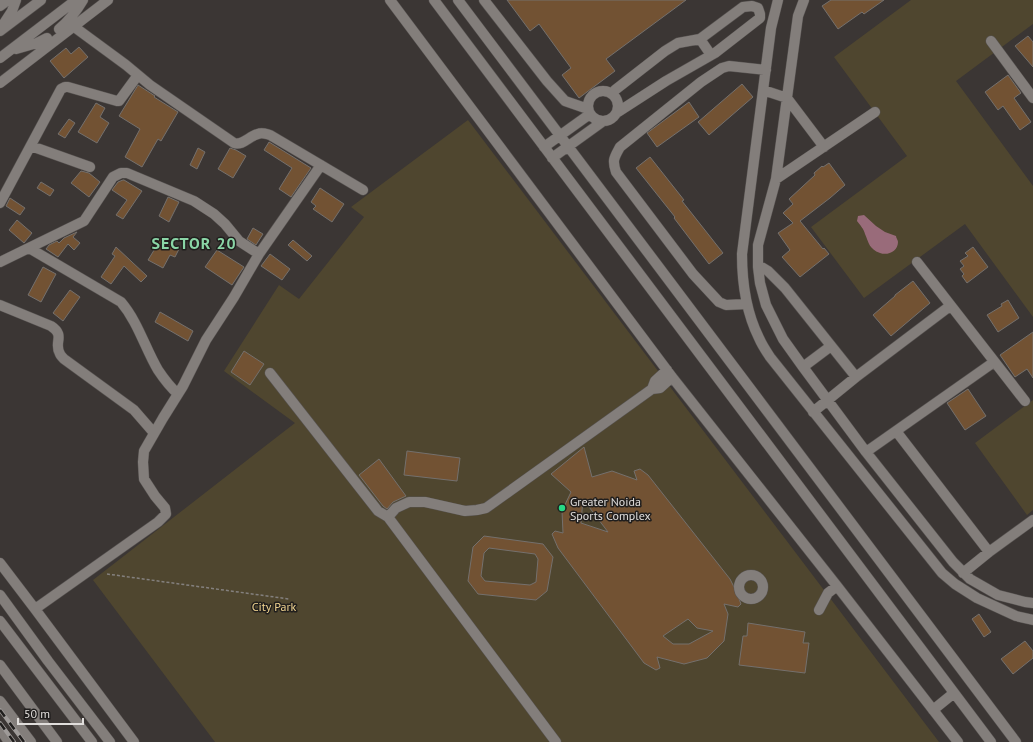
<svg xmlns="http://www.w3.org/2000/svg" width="1033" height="742" font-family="'PT Sans',sans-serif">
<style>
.green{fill:#4f462f}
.water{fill:#996b7a}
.building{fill:#725233;stroke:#74706d;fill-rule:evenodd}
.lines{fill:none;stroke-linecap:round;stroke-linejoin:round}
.minor-casing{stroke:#575351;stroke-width:11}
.path{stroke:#84807e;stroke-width:1.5;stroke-dasharray:3 2;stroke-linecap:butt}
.minor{stroke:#837e7b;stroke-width:10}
.rail-casing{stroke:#9e9a98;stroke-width:4}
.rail{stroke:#201e1d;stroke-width:2.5;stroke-dasharray:8;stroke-linecap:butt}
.poi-dot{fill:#27d885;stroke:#201e1d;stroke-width:1.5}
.labels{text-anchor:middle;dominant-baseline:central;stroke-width:3;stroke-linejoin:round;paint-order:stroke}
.poi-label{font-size:12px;fill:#e0dddb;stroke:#201e1d;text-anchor:start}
.park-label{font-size:12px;fill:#f1d490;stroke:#201e1d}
.district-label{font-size:16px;font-weight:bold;letter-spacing:1px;fill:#8ad5a6;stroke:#201e1d}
</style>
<rect width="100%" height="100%" fill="#3b3634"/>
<path class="green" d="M911 0H1033V24L956 81 1033 186V317L965 224 864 298 811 227 907 156 834 57Z
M468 120 939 742H215L93 580 295 423 224 371 279 285 299 299 364 217 351 207Z
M1033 400V510L1027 515 975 443Z"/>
<path class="water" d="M864 215 876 226 885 232 896 236C896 238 898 240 898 242 898 251 888 256 880 253 869 249 869 243 865 234 864 229 860 225 857 221L858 216Z"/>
<path class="building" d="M507 0H686L606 59 615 71 579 98 562 75 571 68 539 24 530 31Z
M831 0H884L864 14 862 12 838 29 822 6Z
M1028 36 1033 42V67L1015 46Z
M79 47 88 57 64 78 50 61 66 48 71 54Z
M1008 75 1021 93 1014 98 1031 122 1020 130 1003 106 998 110 985 92Z
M742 84 753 97 709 135 698 122Z
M138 85 155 96 154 97 178 112 161 141 158 139 142 167 125 157 140 129 119 116Z
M689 102 699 117 657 147 647 133Z
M96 103 105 108 100 117 109 123 97 143 78 132Z
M69 119 75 123 65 138 58 134Z
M269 142 311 168 291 197 279 189 292 168 264 150Z
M198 148 205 152 197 169 190 165Z
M230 148 236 150 246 156 233 178 218 169Z
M650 157 684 200 682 201 723 253 709 264 674 218 675 217 636 168Z
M829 163 845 185 830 198 800 221 823 249 824 248 829 254 800 277 782 257 790 250 778 233 793 223 783 213 793 204 789 199 815 175 814 173 822 166 823 167Z
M81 171 89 173 100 182 89 197 71 183Z
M123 180H124L142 191 123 219 116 215 127 200 112 190 118 182Z
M41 182 54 190 50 196 37 188Z
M320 188 344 204 332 222 313 209 316 206 311 202Z
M168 197 179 202 169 222 159 216Z
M10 198 25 208 20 215 6 206Z
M17 220 32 233 24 243 9 230Z
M253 228 263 234 256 245 247 239Z
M77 232 73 237 80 243 74 250 68 244 58 257 46 249 49 245 57 241 59 243 64 238Z
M159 238 179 249 175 257 170 255 163 268 148 260 156 247 154 246Z
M293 240 312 256 307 261 288 245Z
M116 247 147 276 141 282 124 266 111 284 101 277 115 256 112 254Z
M973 247 988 267 967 283 962 276 964 274 960 269 964 266 960 261 968 256 965 253Z
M217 250 244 267 232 285 205 267Z
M270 254 290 269 282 280 261 266Z
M43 267 56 274 41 302 28 295Z
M913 281 930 303 891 336 873 315 895 296V295Z
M70 290 80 297 63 321 53 313Z
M1008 300 1019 318 998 332 987 315 1002 306 1001 304Z
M160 312 193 331 188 341 155 322Z
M1033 332V378L1027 369 1015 377 1000 355Z
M244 351 264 364 250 385 231 372Z
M968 389 986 416 965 430 947 403Z
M584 447 592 477 612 471 637 480 634 471 640 469 648 475 730 579 736 591 741 604 738 607 724 604 728 614 724 641 707 658 684 664 657 657 660 668 656 670 644 663 558 548 552 534 555 531 563 533 562 511 571 492 551 474ZM583 499 608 532 581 523ZM688 619 697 628 713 631 689 644H673L663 636Z
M407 451 460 458 457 481 404 475Z
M379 459 406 496 393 502 387 509 383 506 359 475Z
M484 536 543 544 553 557 547 591 536 600 478 594 468 581 473 547ZM489 548 535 554 538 559 536 582 530 585 485 581 481 576 484 553Z
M979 614 991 632 984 637 972 619Z
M748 623 805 632 803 643H809L805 673 739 665 743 636H747Z
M1025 641 1033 651V658L1013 674 1001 659Z"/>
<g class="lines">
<g class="minor-casing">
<path id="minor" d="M390 0 672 377 837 586 958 742
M434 0 991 742
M458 0 1016 742
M484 0 547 81 565 101 588 109
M778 0 771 28 742 254C742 283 746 312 759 338 762 345 766 351 770 357L942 573 955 584 977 598 1016 616 1033 620
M804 0 798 16 776 179 758 245V267L760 283 766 305 783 339 803 367 866 452 953 562 970 579 998 595 1025 602 1033 603
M0 6 8 0
M73 26 126 65 150 85 234 143C243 146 249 136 258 134 262 132 266 134 270 135L363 190
M1 28 12 11 16 0
M59 29C70 20 76 12 83 0
M0 31 41 0
M700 39 711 55
M991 41 1033 98
M16 49 37 43 47 38
M0 58 76 0
M0 83 108 0
M763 90 787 98 824 147
M588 106a15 15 0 1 1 30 0a15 15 0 1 1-30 0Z
M612 94 615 90 665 51 678 43 700 39 743 7 752 6 758 8 760 14V18L715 53 666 81 618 112
M31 146 90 167
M544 147 590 114
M552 158 602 122
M776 179 875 112
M0 203 61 89 65 87H68L117 101H119L138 75
M29 248 121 302C138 322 145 348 158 370 164 379 170 387 178 394
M0 262 84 221 113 177 121 173H127L194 201 214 214 225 224 239 241 259 254
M917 262 1025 401
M758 265 768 271 785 288 856 377
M747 304 726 305 719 302 693 274 616 172C612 160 614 158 620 147L701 82 722 68 729 66 766 70
M0 305 51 326C66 336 53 342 60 354 60 355 64 359 64 359L134 410 154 433
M803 367 831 346
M270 373 378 511 388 517 556 742
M652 389 655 381 667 370
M813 412 856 377 950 306
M896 431 989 552
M866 452 994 362
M388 517 396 508 409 502H425L465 511 477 510 486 508 652 389 660 388 672 377
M0 563 35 609 134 742
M963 573 989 552 1033 520
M739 587a12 12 0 1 1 24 0a12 12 0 1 1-24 0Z
M0 595 48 661 110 742
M35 609 158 522 166 514 165 508 155 496 144 479 143 462 144 451 163 418 183 386 206 340 234 297 259 254 321 165
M819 610 828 593 837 586
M0 621 92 742
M0 665 57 742
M0 701 31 742
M933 710 954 693
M0 729 9 742"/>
</g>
<path class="path" d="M107 574 289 599"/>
<use href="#minor" class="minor"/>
<g class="rail-casing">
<path id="rail" d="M0 710 24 742
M0 723 14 742"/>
</g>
<use href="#rail" class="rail"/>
</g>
<circle class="poi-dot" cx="562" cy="508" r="4"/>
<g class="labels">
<g class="poi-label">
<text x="570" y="501">Greater Noida<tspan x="570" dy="14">Sports Complex</tspan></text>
</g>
<g class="park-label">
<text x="274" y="606">City Park</text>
</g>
<g class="district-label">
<text x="194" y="243">SECTOR 20</text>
</g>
</g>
<path d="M18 718v6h65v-6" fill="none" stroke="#e0dddb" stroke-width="2"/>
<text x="24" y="718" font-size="12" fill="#e0dddb" stroke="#201e1d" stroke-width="3" paint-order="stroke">50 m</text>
</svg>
